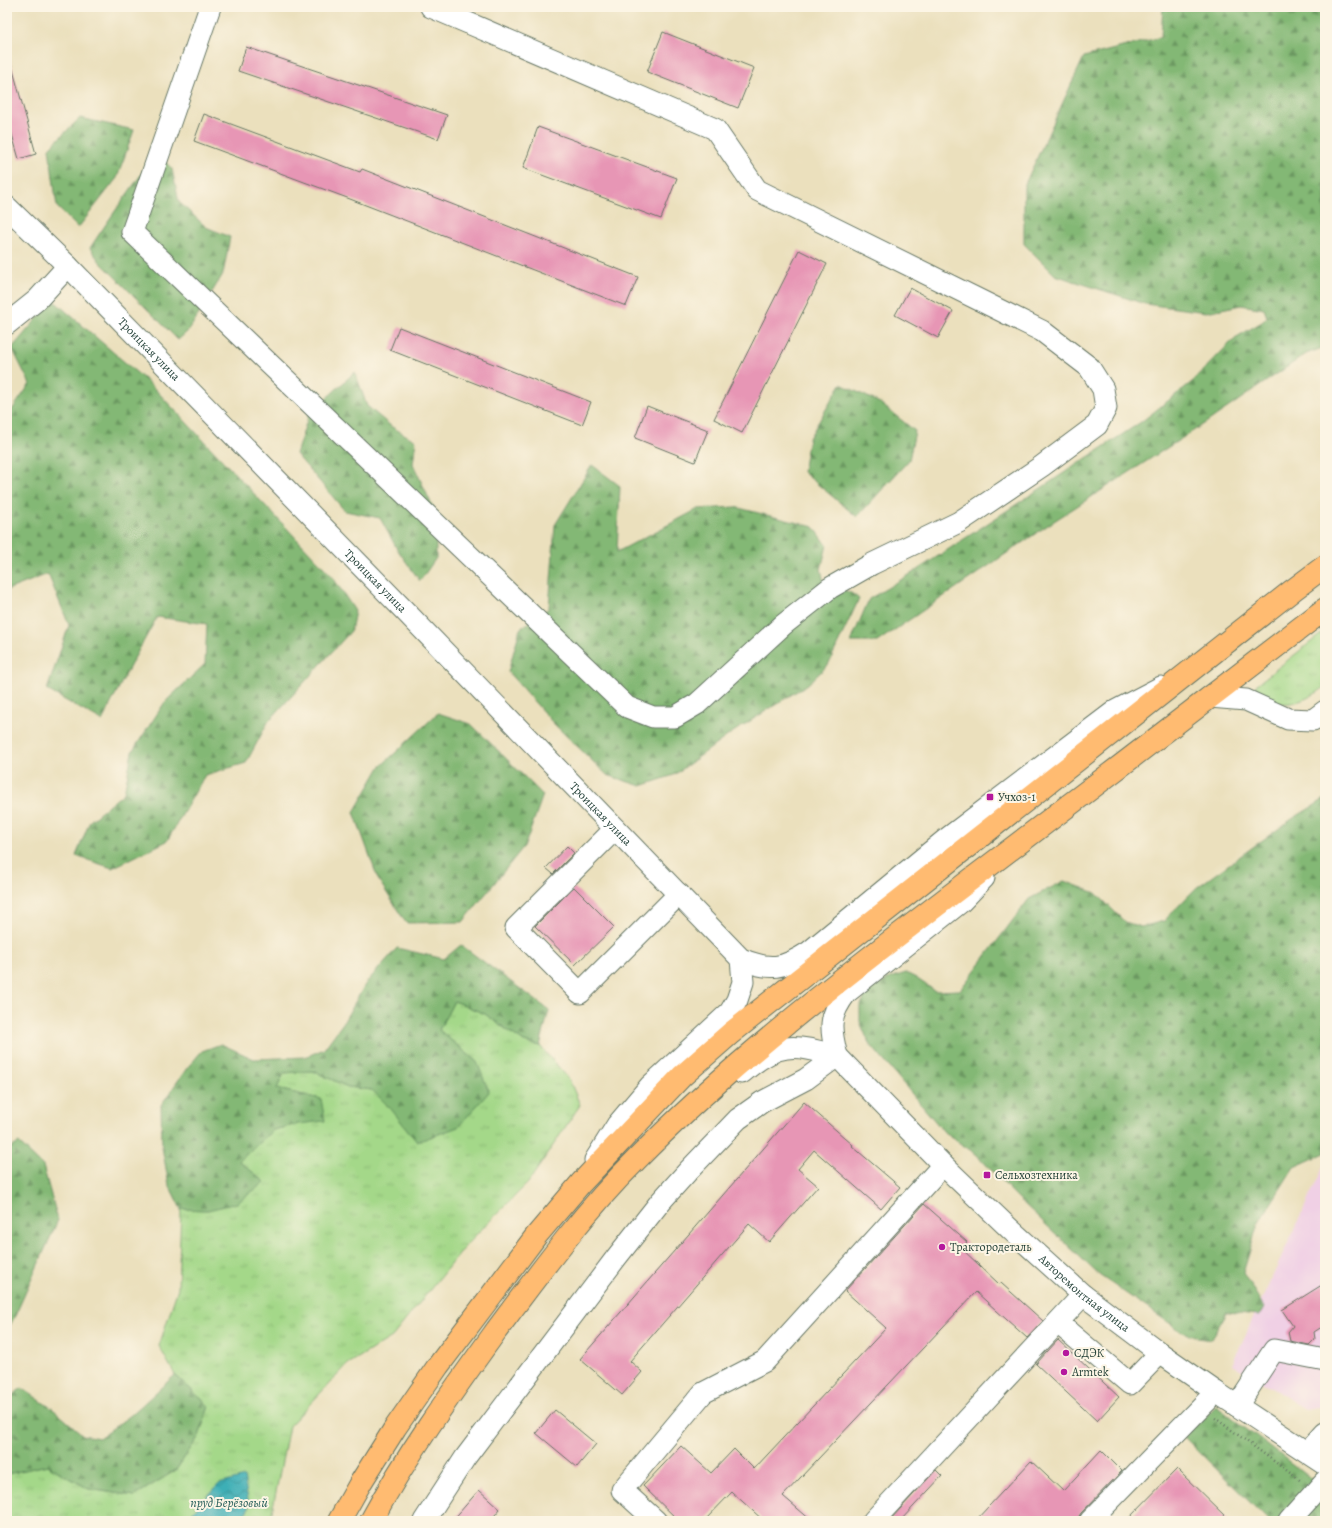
<svg xmlns="http://www.w3.org/2000/svg" width="1332" height="1528" font-family="Alegreya,serif">
<style>
.built{fill:#f0d0e5}
.grass{fill:url(#grass-tufts);stroke:#628a5e}
.forest{fill:url(#forest-firs);stroke:#517a54}
.water{fill:url(#water-waves);stroke:#2e7675}
.building{fill:#e796b5}
.lines{fill:none;stroke-linecap:round;stroke-linejoin:round}
.minor-casing{stroke:#667664;stroke-width:23}
.highway-casing{stroke:#667664;stroke-width:24}
.path{stroke:#667664;stroke-width:2.5;stroke-dasharray:1 3;stroke-linecap:butt}
.minor{stroke:#fff;stroke-width:21}
.highway{stroke:#ffbb71;stroke-width:22}
.poi-dot{fill:#b5179e;stroke:#fcf5e5;stroke-width:1.5}
.labels{text-anchor:middle;dominant-baseline:central;stroke-width:4;stroke-linejoin:round;paint-order:stroke}
.street-label{font-size:12px;fill:#1f3d34;stroke:#fcf5e5}
.poi-label{font-size:12px;fill:#1f3d34;stroke:#fcf5e5;text-anchor:start}
.water-label{font-size:13px;font-style:italic;fill:#285f5b;stroke:#fcf5e5}
</style>
<defs>
<pattern id="grass-tufts" width="24" height="20" patternUnits="userSpaceOnUse"><rect width="24" height="20" fill="#a4d889"/><path d="M3 7l-1-3M5 7V3M7 7l1-3M15 17l-1-3M17 17v-4M19 17l1-3" fill="none" stroke="#8dba77"/></pattern>
<pattern id="forest-firs" width="22" height="20" patternUnits="userSpaceOnUse"><rect width="22" height="20" fill="#83b875"/><path d="M5 1l3.5 6h-7zM16 11l3.5 6h-7z" fill="#6b9761"/></pattern>
<pattern id="water-waves" width="16" height="10" patternUnits="userSpaceOnUse"><rect width="16" height="10" fill="#3eafb6"/><path d="M0 5q4-4 8 0t8 0" fill="none" stroke="#339095"/></pattern>
</defs>
<rect width="100%" height="100%" fill="#fcf5e5"/>
<filter id="ink" filterUnits="userSpaceOnUse"><feTurbulence type="fractalNoise" baseFrequency=".025" numOctaves="2"/><feDisplacementMap in="SourceGraphic" scale="8" xChannelSelector="R" yChannelSelector="G"/><feConvolveMatrix kernelMatrix="1 2 1 2 8 2 1 2 1" color-interpolation-filters="sRGB"/></filter>
<filter id="wash" filterUnits="userSpaceOnUse"><feTurbulence type="fractalNoise" baseFrequency=".012" numOctaves="4" result="noise"/><feDisplacementMap in="SourceGraphic" scale="16" xChannelSelector="R" yChannelSelector="G"/><feGaussianBlur stdDeviation="0.9" result="paint"/><feColorMatrix in="noise" values="0 0 0 0 0 0 0 0 0 0 0 0 0 0 0 0 0 1.4 0 .05"/><feComposite in="paint" operator="in"/></filter>
<g filter="url(#wash)">
<rect width="100%" height="100%" fill="#ebe0bd"/>
<path class="built" d="M1325 1163V1406L1306 1409 1232 1364Z"/>
<path class="grass" d="M1325 631V687C1308 700 1284 711 1264 697 1260 694 1256 690 1256 685Z
M454 1001 485 1014 524 1042 540 1046 569 1079 580 1105 528 1183 466 1245 392 1337 348 1364 289 1426 271 1517 269 1521H244L249 1505 219 1484 189 1516 165 1521H7V1474L47 1465 89 1489 134 1496 176 1470 199 1436 209 1406 175 1375 159 1346 178 1288 181 1209 208 1210 264 1182 239 1161 273 1130 298 1124 321 1099 277 1089 283 1073 313 1071 348 1087 372 1090 391 1109 477 1062 439 1030Z"/>
<path class="forest" d="M1163 7H1325V347L1306 354 1207 422 1051 523 877 642H851L869 599 914 572 1141 422 1192 382 1235 338 1262 322 1267 317 1264 309 1241 305 1206 312 1145 304 1055 275 1024 244V186L1084 57 1161 37Z
M80 118 134 130 117 178 78 228 57 207 49 148Z
M156 152 172 169 179 202 206 227 230 237 223 274 189 330 178 340 100 262 90 248C111 215 135 185 156 152Z
M53 300 151 385 332 576 355 611 351 631 268 722 246 763 205 775 167 841 112 868 76 856 90 821 124 793 132 752 165 702 205 664 207 624 157 617 130 666 102 721 47 690 69 625 48 574 7 590V417L30 384 12 348Z
M355 372 367 406 392 427 416 441 413 464 436 514V558L420 581 397 549 380 518 345 511 296 454 309 414Z
M841 384 880 403 915 431 909 460 857 517 803 472 809 438Z
M592 465 620 486 617 552 698 509 735 507 814 527 827 545 821 569 825 587C838 588 850 590 859 599L828 665 808 684 733 732 674 775 641 786 607 775 553 723 508 672 520 629 549 608 555 525Z
M438 713 471 724 543 795 525 845 463 922 406 923 378 879 354 812 380 767Z
M1325 799V1153L1294 1167 1258 1224 1243 1273 1264 1307 1259 1315 1227 1312 1211 1339 1187 1335 1099 1275 1017 1197 976 1154 945 1133 869 1043 860 1022V1006L867 993 890 978 906 973 916 978 935 991 960 990 1029 899 1064 881 1096 893 1125 922 1141 927 1164 921 1196 888 1292 819Z
M461 945 549 1010 540 1046 524 1042 485 1014 454 1001 439 1030 477 1062 489 1092 458 1127 417 1142 391 1109 372 1090 348 1087 313 1071 283 1073 277 1089 321 1099 325 1121 298 1124 273 1130 239 1161 265 1182 237 1203 208 1210 181 1209 169 1185 162 1147 161 1105 187 1068 202 1051 221 1044 254 1059 305 1057 324 1049 343 1023 366 983 397 948 444 959Z
M19 1143 43 1166 58 1220 15 1316 7 1331V1150Z
M175 1375 209 1406 199 1436 176 1470 134 1496 89 1489 47 1465 7 1474V1399L22 1388 54 1410 83 1435 99 1438 131 1415Z
M1216 1406 1325 1489V1521H1269L1184 1437Z"/>
<path class="water" d="M244 1477 249 1505 244 1521H165L189 1516 219 1484Z"/>
<g id="blocks">
<path class="building" d="M663 32 754 68 738 108 647 72Z
M246 47 447 115 438 139 238 71Z
M11 63 36 154 19 159 7 117V64Z
M204 114 360 172 362 169 638 277 626 306 350 199 194 141Z
M538 127 677 178 661 219 523 168Z
M799 250 827 264 742 433 714 419Z
M910 288 953 311 938 338 895 315Z
M399 327 591 402 582 425 390 350Z
M647 406 708 430 695 462 635 438Z
M567 846 574 853 553 874 546 868Z
M574 887 614 927 575 965 535 926Z
M804 1102 853 1145 852 1146 900 1187 881 1209 814 1150 798 1169 818 1186 769 1242 749 1224 630 1361 642 1372 622 1395 580 1359Z
M924 1204 967 1242 961 1248 999 1284 1001 1283 1043 1321 1027 1338 976 1292 783 1496 812 1521H764L732 1492 704 1521H679L643 1486 681 1446 711 1473 734 1449 754 1469 886 1328 845 1291Z
M1325 1283V1325L1314 1332 1315 1339 1309 1345 1290 1341 1288 1332 1293 1326 1282 1310Z
M1058 1340 1119 1397 1097 1421 1036 1364Z
M555 1410 596 1444 577 1467 536 1433Z
M1101 1450 1122 1471 1081 1513 1076 1521H975L1031 1461 1063 1491Z
M1177 1469 1230 1521H1126Z
M936 1470 942 1476 900 1521H889Z
M479 1490 500 1509 490 1521H452Z"/>
</g>
</g>
<g filter="url(#ink)">
<use href="#blocks" fill-opacity="0" stroke="#667664" stroke-width="1"/>
<g class="lines">
<g class="minor-casing">
<g id="minor">
<path d="M210 7 132 232 627 707 653 717H675L697 704 783 625 830 588 872 564 959 522 1042 466 1097 425 1106 408 1103 389 1089 367 1042 331 757 190 715 129 431 7"/>
<path id="s1" d="M7 207 68 266 404 610 741 959C770 971 783 969 809 952L945 840 1115 711 1161 687"/>
<path d="M7 324 37 300 68 266"/>
<path d="M1210 697 1246 700 1288 719 1313 720 1325 711"/>
<path d="M615 829 516 928 580 993 679 894"/>
<path id="s2" d="M837 1056 943 1165 1010 1229 1083 1295 1160 1353 1216 1392 1325 1464"/>
<path d="M837 1056C830 1028 828 1017 846 993L961 902 984 878"/>
<path d="M742 1073C778 1041 793 1044 837 1056"/>
<path d="M595 1160 617 1125 650 1086 730 1012 737 1000 743 982 741 959"/>
<path d="M1058 1323 1130 1384 1160 1353"/>
<path d="M1237 1406 1274 1350 1325 1360"/>
<path d="M1308 1452 1325 1433"/>
<path d="M424 1521 465 1458 616 1258 661 1201 689 1170 738 1119 762 1102 806 1079 837 1056"/>
<path d="M656 1521 622 1490 703 1393 765 1361 943 1165"/>
<path d="M873 1521 1083 1295"/>
<path d="M1090 1521 1201 1407 1216 1392"/>
<path d="M1289 1521 1325 1481"/>
</g>
</g>
<g class="highway-casing">
<path id="highway" d="M339 1521 361 1482 395 1428 438 1366 536 1236 581 1183 682 1076 731 1033 778 996 1293 590 1325 566
M371 1521C407 1454 452 1392 496 1331 540 1272 584 1212 636 1160 737 1057 854 969 969 881 1088 791 1207 700 1325 609"/>
</g>
<path class="path" d="M1215 1418 1301 1481"/>
<use href="#minor" class="minor"/>
<use href="#highway" class="highway"/>
</g>
</g>
<g class="poi-dot">
<rect x="986" y="793" width="8" height="8" rx="2"/>
<rect x="983" y="1171" width="8" height="8" rx="2"/>
<circle cx="942" cy="1247" r="4"/>
<circle cx="1066" cy="1353" r="4"/>
<circle cx="1064" cy="1372" r="4"/>
</g>
<g class="labels">
<g class="street-label">
<text stroke="none"><textPath href="#s1" startOffset="201">Троицкая улица</textPath></text>
<text stroke="none"><textPath href="#s1" startOffset="525">Троицкая улица</textPath></text>
<text stroke="none"><textPath href="#s1" startOffset="849">Троицкая улица</textPath></text>
<text stroke="none"><textPath href="#s2" startOffset="343">Авторемонтная улица</textPath></text>
</g>
<g class="poi-label">
<text x="998" y="797">Учхоз-1</text>
<text x="995" y="1175">Сельхозтехника</text>
<text x="950" y="1247">Трактородеталь</text>
<text x="1074" y="1353">СДЭК</text>
<text x="1072" y="1372">Armtek</text>
</g>
<g class="water-label">
<text x="229" y="1502">пруд Берёзовый</text>
</g>
</g>
<rect width="1332" height="1528" fill="none" stroke="#fcf5e5" stroke-width="24"/>
</svg>
